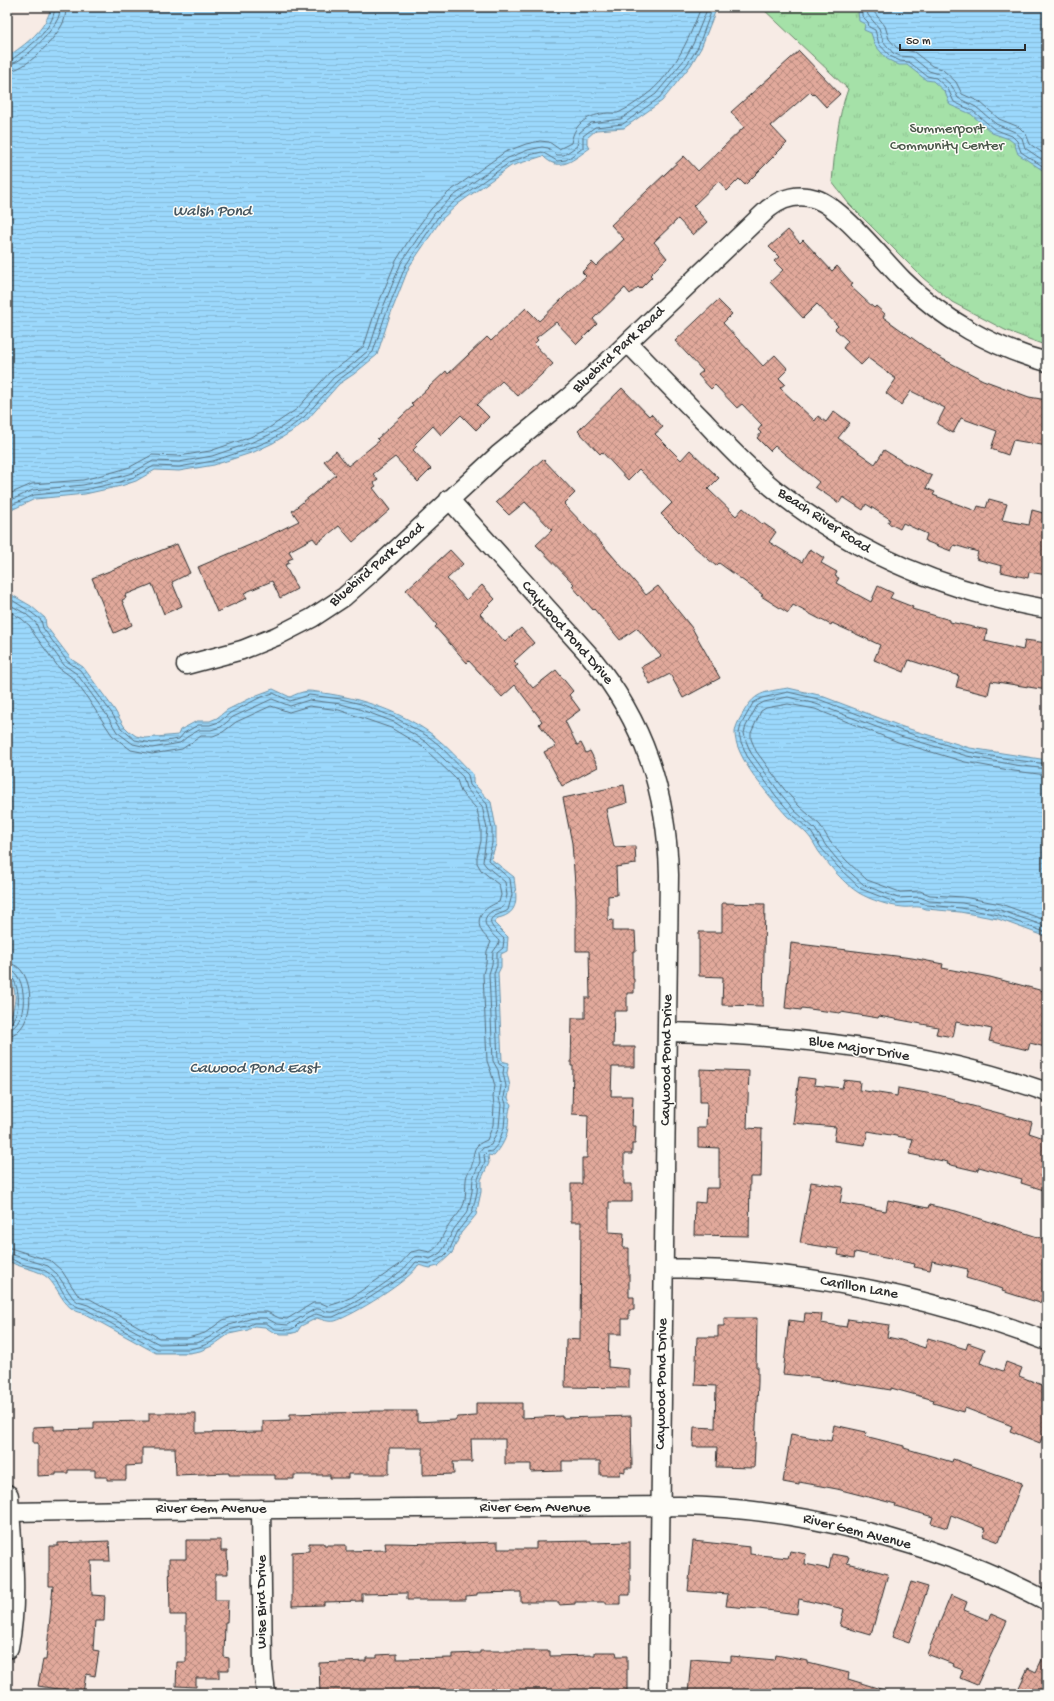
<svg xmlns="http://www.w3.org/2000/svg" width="1054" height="1701" font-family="'Gochi Hand',sans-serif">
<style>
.park{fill:url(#park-tufts);stroke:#68866a}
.water{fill:url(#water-rules);stroke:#6e93a8}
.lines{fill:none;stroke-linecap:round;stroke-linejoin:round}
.shore{stroke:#58707f;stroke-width:1}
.building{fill:url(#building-cross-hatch);stroke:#2b2b2b}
.street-casing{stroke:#2b2b2b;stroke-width:21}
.secondary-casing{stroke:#2b2b2b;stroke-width:25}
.street{stroke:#fdfcf7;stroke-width:18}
.secondary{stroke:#fdfcf7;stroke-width:22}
.labels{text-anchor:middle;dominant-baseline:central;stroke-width:3;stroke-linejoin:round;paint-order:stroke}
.park-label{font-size:15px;fill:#4a584a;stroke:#fdfcf7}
.street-label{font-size:15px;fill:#2b2b2b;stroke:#fdfcf7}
.water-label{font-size:16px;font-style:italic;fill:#47565f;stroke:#fdfcf7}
</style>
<defs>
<pattern id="park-tufts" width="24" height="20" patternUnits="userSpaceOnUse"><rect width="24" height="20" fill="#a5e1a8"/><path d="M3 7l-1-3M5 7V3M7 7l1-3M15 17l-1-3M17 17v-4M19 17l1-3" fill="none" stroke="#8ec191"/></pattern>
<pattern id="water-rules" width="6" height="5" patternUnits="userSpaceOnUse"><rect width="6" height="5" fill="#9bd8fc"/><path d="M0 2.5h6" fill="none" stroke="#86bad8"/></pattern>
<pattern id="building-cross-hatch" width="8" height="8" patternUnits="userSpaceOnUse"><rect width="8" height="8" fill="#e1a99b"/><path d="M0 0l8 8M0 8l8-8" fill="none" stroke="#b78a7f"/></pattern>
</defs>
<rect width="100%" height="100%" fill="#f7ebe5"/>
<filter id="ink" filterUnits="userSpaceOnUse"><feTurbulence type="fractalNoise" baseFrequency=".025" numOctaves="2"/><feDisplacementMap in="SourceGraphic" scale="8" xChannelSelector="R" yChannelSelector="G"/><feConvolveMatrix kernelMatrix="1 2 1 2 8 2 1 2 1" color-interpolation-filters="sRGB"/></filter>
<g filter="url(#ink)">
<path class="park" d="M761 7H1047V346L1005 330 952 302 923 278 849 204 832 182C835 150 837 119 848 89Z"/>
<path class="water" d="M51 7H717L701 48 691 65 662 101 624 128 596 130 587 138V144L590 148C574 159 560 174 543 156L511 166 458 204 441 220 409 267 389 318 377 355 354 374 339 384 307 420 291 432 273 443 254 452 214 465 179 471 155 470 136 481 121 486 85 494 35 499 7 512V57C26 44 46 30 51 7Z
M852 7H1047V173L1018 154 1014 143 1009 139 992 133 971 114 950 105 945 92 933 81 926 80 907 65H899L887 59 875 45 871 33 864 30 865 24 859 21 858 11Z
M7 592 31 606 45 618 46 626 71 659 83 667 114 709 124 726 129 731 136 736 145 738 178 735 180 730 197 721H210L217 718 227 710 257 695 273 689 290 697C296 694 301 692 308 691 312 691 318 692 323 693 361 698 402 712 433 735 448 747 460 761 473 774V783L491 802 496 828V844L491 859 514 877C516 896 521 913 498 918L494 923 508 937 507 951 501 954V967L498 973 502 1061 509 1063 507 1073 510 1086 508 1098 511 1105C508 1112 509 1120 508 1127 507 1138 501 1148 494 1156L488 1155 489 1163 481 1180V1192L476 1215 461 1233 452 1253 438 1266 430 1268 418 1265C411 1280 352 1316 335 1321 328 1322 323 1320 317 1318L301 1326 297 1332 289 1334H281L273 1332 265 1327 254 1326 248 1330 229 1334 212 1346 200 1351 189 1353H156L83 1313C64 1310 61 1292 49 1279 38 1268 20 1269 7 1260V1024C14 1011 21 989 7 978Z
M788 688 819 695 903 727 970 748 1047 760V937L998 919 960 912 926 909C917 905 911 908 903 907 889 906 871 900 859 893 844 884 830 866 819 852 815 846 812 839 807 834 801 828 794 822 787 816 771 798 734 757 735 732 736 725 739 720 742 715 754 692 764 692 788 688Z"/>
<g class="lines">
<path class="shore" d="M859 7 862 10V16L868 22 869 27 875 30 879 44 890 56 900 61 909 62 927 76 936 78 948 89 954 102 973 111 994 129 1012 136 1017 141 1021 152 1047 169
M866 7 868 15 879 28 883 41 893 53 900 56 912 57 929 71 939 74 952 86 958 98 976 107 996 124 1015 132 1022 138 1025 148 1047 163
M873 7 874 12 885 26 889 39 897 48 914 52 932 66 942 69 956 82 962 94 980 102 999 119 1019 127 1026 134 1030 144 1047 156
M7 60H11C29 47 53 31 55 7
M7 65C22 64 49 35 56 22 59 18 60 12 60 7
M7 71C26 71 53 41 62 25 65 20 66 13 66 7
M7 495 32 484 83 480 117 471 130 467 152 455 179 456 210 451 248 438 266 430 297 409 329 373 345 362 364 346 375 312 396 261 412 235 431 209 449 192 505 152 526 144 540 141 549 142 559 149 571 143C575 122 588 115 608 113 612 113 617 114 620 112 631 107 642 98 651 91 676 69 690 37 701 7
M7 502 33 490 83 485 119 477 132 473 153 461 179 462 212 456 250 443 269 435 285 425 301 414 334 377 349 367 369 350 380 315 401 263 434 214 452 197 508 158 528 150 542 147 548 148 557 155H564L577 146 579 133 591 123 621 119 656 94 684 60 693 44 708 7
M7 507 34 495 84 490 120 482 134 477 154 466 179 467 213 461 252 448 271 440 288 429 304 417 337 381 351 371 373 352 385 316 406 265 438 217 455 201 509 163 529 155 542 152 557 161 566 160 583 148V136L595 127 623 124 659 98 688 63 698 47 713 7
M7 597 28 610 41 620 43 628 67 661 80 670 111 712 121 728 135 740 152 743 179 739 184 733 198 725H210L219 722 230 713 259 698 273 693 290 701 309 695 341 699 361 704 396 718 429 737 439 745 468 775 470 785 487 804 492 829V843L488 860 510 879 512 895 508 910C504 913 501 913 497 915 481 921 499 933 504 939L503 948 497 953V966L494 974 498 1060 499 1064 504 1067 503 1073 506 1086 504 1098 506 1104 504 1128 498 1144 492 1151 487 1152 484 1155 485 1162 478 1179 477 1192 472 1213 458 1231 449 1251 443 1257 431 1264 416 1262 406 1274 357 1306 333 1317H326L316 1314 299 1323 294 1328 289 1330 275 1329 266 1323H254L247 1326 228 1330 210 1343 199 1347 189 1349H157L85 1309C65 1305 65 1291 53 1277 44 1267 33 1268 22 1264 16 1262 12 1258 7 1258
M7 603 26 614 36 623 39 631 64 665 77 674 106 714 117 732 133 744 152 748 180 743 187 737 199 730H211L221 727 233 717 272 699 290 706 309 700 341 704 359 709 394 722 426 742 463 777 466 788 482 806 487 829 483 862 486 866 505 882 507 895 504 906C500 909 496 909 492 911 476 922 492 933 499 941L498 945 493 952 492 964 489 974 493 1061 498 1070 501 1086 499 1098 501 1105 499 1127 491 1145 483 1148 479 1153 480 1162 473 1178 472 1191 468 1211 454 1229 444 1248 440 1253 430 1259C425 1258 420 1255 415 1257 410 1259 407 1267 402 1270 388 1282 350 1308 333 1312 326 1313 321 1308 315 1309L288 1325 277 1324 266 1318H253L226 1326 208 1338 197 1343 159 1344 88 1305 78 1302 73 1298 57 1274 48 1266 7 1253
M7 610 22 619 30 626 34 634 59 668 73 678 86 696 112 735 131 750 152 754 182 749 201 736H213L223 732 236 722 271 706 289 712 309 706 339 710 391 728 423 747 457 780 461 792 477 809 481 830V841L477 857V863L481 870 499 885 501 895 499 902C488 906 474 915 481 930 483 935 488 938 491 942L487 951 486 963 483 974 487 1061 491 1072 495 1086 493 1097 494 1105 493 1125 487 1140C475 1145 474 1148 473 1160 473 1165 469 1170 467 1175 464 1185 468 1197 462 1208 458 1216 450 1222 446 1230 440 1239 440 1247 430 1252L420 1250 411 1252 399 1265 352 1297 338 1303 328 1306 321 1303H313L287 1319 279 1318 267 1312H250L223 1320 205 1333 188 1338H159L90 1299 82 1297 77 1294 62 1271 51 1261 7 1247
M1047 764 1015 760 969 752 902 731 818 699 788 692 762 698 753 703 741 725 739 733 741 742 747 756 776 796 791 813 811 832 822 849 838 867 861 889 897 903 919 902 927 905 961 908 999 915 1047 933
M1047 769 1015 765 967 756 900 736 816 704 788 697 764 702 757 706 746 726 744 733 746 741 751 753 780 793 794 810 815 829 826 846 841 864 864 885 898 898 920 897 929 901 962 903 1000 910 1047 927
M1047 775 1014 771 965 762 898 742 815 709 788 704 766 708 761 711 751 733V739L756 751 784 789 799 806 820 825 831 843 846 860 867 880 900 892 920 891 930 895 963 897 1001 904 1047 921
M7 963C38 964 37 1034 7 1036
M7 969C29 971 29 1028 7 1030
M7 974 12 976C20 992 21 1006 12 1022L7 1025"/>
</g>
<path class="building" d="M799 51 840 94 826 107 814 94 813 95 810 92 771 126 787 143 745 185 739 179 727 191 719 181 693 206 707 222 693 235 678 219 654 242 667 258 650 275 652 277 640 289 638 287 630 294 625 288 593 319 597 324 577 344 556 322 536 338 538 340 534 344 553 364 518 396 502 381 477 405 489 417 476 430 461 415 441 435 433 426 415 444 417 446 413 450 431 469 418 482 395 457 373 474 378 480 374 483 376 486 373 488 390 510 353 542 339 526 317 543 313 538 289 551 293 558 288 560 289 563 285 565 297 589 280 598 272 581 244 593 247 598 217 612 198 567 252 544 299 521 292 511 336 475 324 461 336 451 348 466 379 441 377 439 413 406 411 404 446 371 448 374 487 337 491 341 526 308 539 321 586 276 582 272 592 262 596 266 624 239 611 225 684 156 698 171 744 127 731 112Z
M788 230 800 243 803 240 832 271 837 266 853 284 850 286 874 308 876 306 885 314 883 317 937 356 983 380 1029 397 1047 400V446L1013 440 1008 455 991 449 997 431 961 418 953 433 937 424 945 408 911 391 901 405 886 393 896 379 868 358 861 365 843 348 848 341 835 329 838 326 817 304 803 318 770 282 783 270 774 261 779 257 769 247Z
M718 300 732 314 723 323 763 366 775 355 788 369 779 378 785 384 780 388 815 421 818 416 826 422 834 411 850 423 838 438 875 464 884 450 905 463 932 476 926 488 935 492 933 495 976 511 978 506 986 508 989 499 1007 504 1002 520 1029 525 1032 510 1047 514V575L1029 572 1028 578 1001 572 1002 566 976 559 978 552 954 545 951 551 925 541 927 534 903 523 900 529 888 523 890 519 866 504 863 510 843 497 839 503 815 487 819 482 775 446 770 451 757 438 761 433 758 430 762 425 742 404 737 408 715 385 711 389 698 375 703 371 675 341Z
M622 388 649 416 651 414 663 427 655 434 681 460 690 450 719 478 708 489 736 516 743 508 762 524 763 523 776 532 769 542 802 562 810 549 824 558 821 563 837 572 835 576 839 578 836 583 871 602 878 586 893 593 890 598 913 607 912 609 950 620V622L987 630 985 641 1023 650 1025 640 1047 643V690L991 681 988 695 956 687 959 676 909 660 904 672 874 660 880 645 832 623 831 625 793 605 788 613 761 596 763 595 719 563 716 566 692 545 661 514 672 503 639 469 628 480 602 452 600 454 578 431Z
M543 459 575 493 564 504 604 546 646 595 658 586 692 628 720 678 683 698 670 674 650 684 641 667 661 656 637 628 620 640 594 609 593 610 572 586 574 584 536 545 552 530 525 502 509 515 496 502Z
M177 544 190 573 172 582 182 606 164 614 152 584 125 595 126 598 122 600 132 625 114 633 92 578Z
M450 550 463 564 447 579 466 600 482 585 495 599 480 614 505 642 521 628 534 643 514 661 518 665 515 667 533 688 556 670 573 691 569 695 580 710 565 721 577 745 581 743 586 753 590 751 598 767 562 786 544 752 556 746 539 724 542 721 515 685 502 697 469 661 467 663 435 627 437 625 406 590Z
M624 785 627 803 606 809 614 847 635 846 636 864 616 867 617 895 608 896V921L613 920V931H635L636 951H633V979H634V993H627V1011H614L613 1047H635V1067H612L611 1096H633L632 1126H636L635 1144H632V1154H624V1184H632V1202H609V1232L624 1233 623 1248H629V1297H634V1310H629V1319H622V1334H609L608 1367 629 1369V1388L565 1387 566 1339 580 1340 581 1222H571V1184H582V1158H587L588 1115 572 1114 573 1066H571L572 1018H585V998H590L589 951H576V898L572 843 563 798Z
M722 903 765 904 763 1006 722 1005 723 977 699 976V932H722Z
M791 943 912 958 943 964 942 968 990 977 1047 992V1040L1045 1047 1030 1043 1028 1050 989 1041 992 1029 956 1022 953 1037 936 1034 938 1027 879 1016 878 1018 841 1012 840 1013 802 1008 801 1010 785 1008Z
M700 1069 749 1071 747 1128 762 1129 761 1177H750L749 1236 694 1235 695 1202 705 1203 706 1188H719V1148L698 1147V1128H706L707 1102H700Z
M799 1077 815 1079 814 1085 842 1088 844 1080 860 1082 859 1090 897 1096 898 1088 938 1095 954 1099V1101L1032 1122 1029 1133 1047 1139V1191L1021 1183 1022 1179 979 1167 977 1171 947 1164 948 1162 909 1154 913 1139 868 1131 865 1145 834 1141 836 1127 793 1123Z
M811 1182 843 1187 840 1203 886 1211 888 1200 928 1208 929 1205 956 1211 1047 1240V1297L1043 1296 1040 1303 1002 1291 1003 1289 966 1278 968 1269 932 1261 930 1270 914 1267 915 1264 855 1252 854 1258 838 1255 839 1249 800 1243Z
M805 1313 822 1314 821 1323 846 1327 848 1319 889 1325 887 1337 901 1340 925 1348 928 1338 966 1349 968 1343 985 1349 980 1363 1003 1371 1006 1362 1022 1368 1019 1376 1047 1387V1425L1040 1443 1010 1431 1012 1426 965 1408 964 1412 933 1403 934 1400 891 1388V1390L822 1379V1378L783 1374 789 1320 804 1322Z
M724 1318H757L756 1367H758V1382L754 1468 716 1467 717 1447H693L694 1427 715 1428 716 1386 695 1385 697 1337H718V1326H724Z
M476 1403H522V1418L562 1416V1418L631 1416 632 1468H625V1472L620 1471V1475H600V1461H562V1471L531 1472V1464H505V1439H471L472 1462H453L454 1474 423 1475V1448H389V1474H348V1478H330V1475H294V1479H275V1475H229V1473L176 1475 175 1448H142V1465L126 1466V1480H107V1477H95V1470H68V1473H56V1475L38 1476V1443H33V1427L54 1426V1430L94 1429V1422L149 1421V1413H196V1433L263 1432V1421L290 1420V1414L370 1412V1411H417V1422L455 1420 457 1417 476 1416Z
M834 1425 866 1432 865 1436 904 1446V1448L952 1462 953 1459 1022 1483 999 1542 983 1536 986 1529 951 1515 947 1528 931 1523 933 1517 895 1506 896 1504 837 1489 799 1482V1485L783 1482 791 1434 831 1441Z
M186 1540H221V1551H227L228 1574H215V1600H228L227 1622H225L224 1657 229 1658V1670H219V1678H196V1687L176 1686 177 1662H186V1615H170L169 1559H186Z
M109 1541 110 1561H91L92 1595 105 1596 104 1621H95L93 1650 99 1651 95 1676 86 1674 83 1693 38 1686 43 1660H46L53 1586H49V1546H58V1543Z
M591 1541V1543L630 1542V1595H620V1604H606V1602H575V1604L559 1605V1602H521V1592L477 1593V1595L466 1596V1600H407V1593L362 1594V1601L324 1602V1605L292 1606V1552L309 1551V1543H324V1545H346V1551L386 1550 385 1543H393L438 1544 498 1542V1549H536V1542Z
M693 1541 750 1547V1554L788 1558 790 1551 806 1554 805 1564 829 1569 832 1554 849 1557 847 1563 888 1574 871 1635 840 1626 844 1609 799 1599 797 1614 759 1609 726 1606 728 1594 688 1591Z
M911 1582 928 1587 909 1643 892 1637Z
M951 1595 967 1602 964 1610 988 1620 991 1614 1007 1621 977 1685 960 1678 963 1670 952 1666 953 1664 927 1654Z
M1047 1649V1694H1016L1028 1668 1036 1672Z
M480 1651H550V1656L595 1655V1652H616L617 1656H627V1694H320L319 1663 366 1661V1658H377V1655L397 1654V1659L453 1658V1654L480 1653Z
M776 1655 808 1661V1663L849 1673 848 1679 887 1691 886 1694H688L691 1659 731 1662V1656L775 1660Z"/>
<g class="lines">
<g class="street-casing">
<path id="street" d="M628 343C653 369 678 395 704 421 727 446 751 471 778 492 856 554 949 592 1047 609
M449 499 591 657C644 722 667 792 669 875L658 1694
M186 665 242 650 277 636 312 618 344 597 370 574 498 455 569 397 602 367 768 209C782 198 799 193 816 199 842 208 882 259 903 280 942 319 994 348 1047 362
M668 1032C795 1035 926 1050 1047 1092
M664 1268C690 1269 717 1269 743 1271 847 1280 949 1304 1047 1341
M261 1509 263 1667 266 1694
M8 1512 142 1510 680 1506C804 1508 938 1543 1047 1601"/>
</g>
<g class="secondary-casing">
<path id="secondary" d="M7 1496C10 1545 17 1599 7 1647"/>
</g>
<use href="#street" class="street"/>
<use href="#secondary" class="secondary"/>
</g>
</g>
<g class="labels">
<g class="park-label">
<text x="947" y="129">Summerport<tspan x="947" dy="17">Community Center</tspan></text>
</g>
<g class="street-label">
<text transform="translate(619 350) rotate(-43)">Bluebird Park Road</text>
<text transform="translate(824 521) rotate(33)">Beach River Road</text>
<text transform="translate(377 565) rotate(-41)">Bluebird Park Road</text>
<text transform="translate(567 633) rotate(49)">Caywood Pond Drive</text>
<text transform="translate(859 1049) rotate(9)">Blue Major Drive</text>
<text transform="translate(667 1060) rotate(-89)">Caywood Pond Drive</text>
<text transform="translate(859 1288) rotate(10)">Carillon Lane</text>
<text transform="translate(662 1384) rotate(-89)">Caywood Pond Drive</text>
<text x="535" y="1508">River Gem Avenue</text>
<text x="211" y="1509">River Gem Avenue</text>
<text transform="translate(857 1532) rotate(14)">River Gem Avenue</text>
<text transform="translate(262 1602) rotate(-90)">Wise Bird Drive</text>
</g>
<g class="water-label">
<text x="212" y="212">Walsh Pond</text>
<text x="254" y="1069">Cawood Pond East</text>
</g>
</g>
<rect width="1054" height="1701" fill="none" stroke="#fdfcf7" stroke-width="24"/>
<rect x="12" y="12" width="1030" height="1677" fill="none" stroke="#2b2b2b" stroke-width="1.5" filter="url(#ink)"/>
<path d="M900 44v6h125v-6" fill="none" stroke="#2b2b2b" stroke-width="2"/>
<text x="906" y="44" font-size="12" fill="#2b2b2b" stroke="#fdfcf7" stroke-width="3" paint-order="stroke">50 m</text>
</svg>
